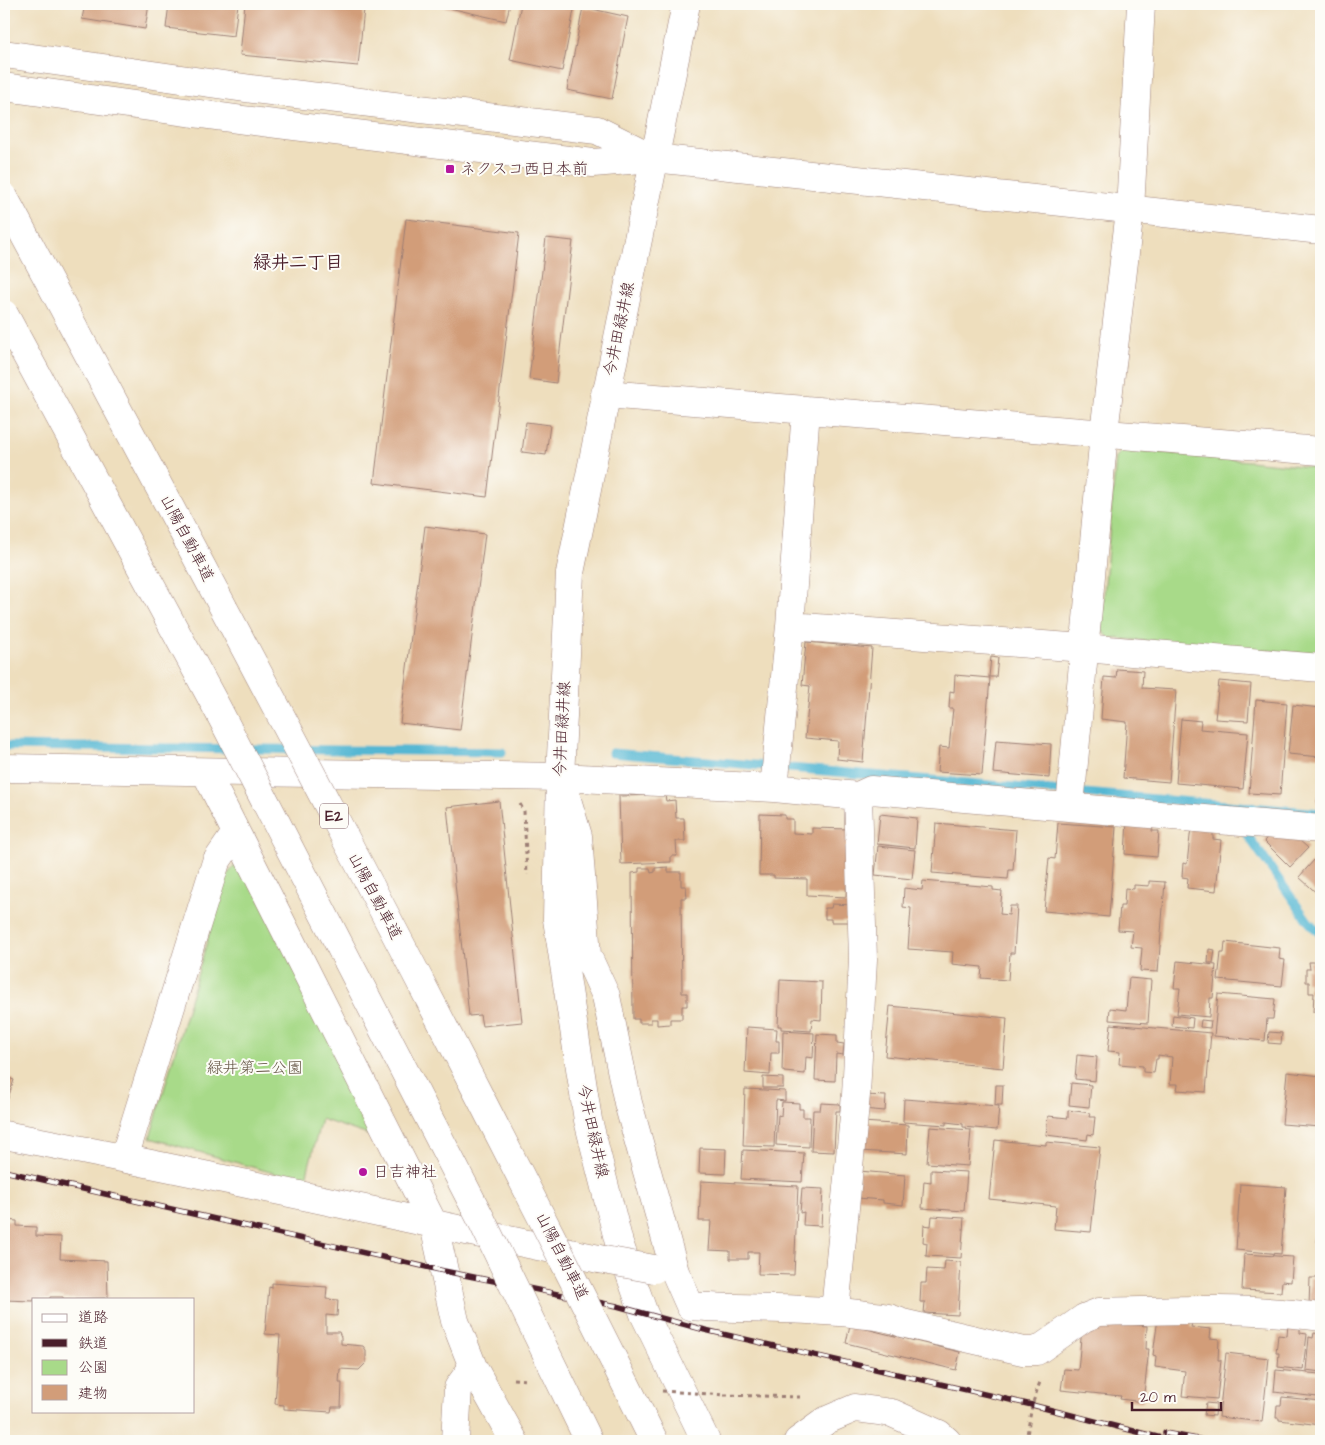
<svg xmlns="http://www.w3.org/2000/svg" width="1325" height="1445" font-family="'Architects Daughter','Klee One',sans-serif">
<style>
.green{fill:#a8da89;stroke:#797c5a}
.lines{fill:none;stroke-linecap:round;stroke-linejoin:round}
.stream{stroke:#54b7d3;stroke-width:9}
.building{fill:#d29d79}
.street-casing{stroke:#9c7e74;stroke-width:29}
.secondary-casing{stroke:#9c7e74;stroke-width:29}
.path{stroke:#9c7e74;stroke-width:3;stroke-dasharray:4 4;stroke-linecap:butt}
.street{stroke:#fff;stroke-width:28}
.secondary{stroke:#fff;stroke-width:28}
.rail-casing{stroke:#4a1f2b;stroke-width:5.5}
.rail{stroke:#fdfcf7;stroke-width:4;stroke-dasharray:11;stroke-linecap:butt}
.street-bridge-casing{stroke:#9c7e74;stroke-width:29;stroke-linecap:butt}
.highway-bridge-casing{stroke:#9c7e74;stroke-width:29;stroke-linecap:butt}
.path-bridge{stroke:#9c7e74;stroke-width:3;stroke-dasharray:4 4;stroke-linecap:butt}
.street-bridge{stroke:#fff;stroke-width:28}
.highway-bridge{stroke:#fff;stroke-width:28}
.poi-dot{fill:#b5179e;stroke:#fdfcf7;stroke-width:2}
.labels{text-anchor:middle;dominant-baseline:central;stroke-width:4;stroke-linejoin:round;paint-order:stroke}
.shield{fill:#fdfcf7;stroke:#806168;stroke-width:1}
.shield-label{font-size:15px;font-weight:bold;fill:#4a1f2b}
.poi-label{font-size:16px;fill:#4a1f2b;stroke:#fdfcf7;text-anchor:start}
.street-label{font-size:16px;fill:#4a1f2b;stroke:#fdfcf7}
.park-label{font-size:16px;fill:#665747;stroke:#fdfcf7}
.neighbourhood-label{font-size:18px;font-weight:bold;fill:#4a1f2b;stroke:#fdfcf7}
</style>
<rect width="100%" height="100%" fill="#fdfcf7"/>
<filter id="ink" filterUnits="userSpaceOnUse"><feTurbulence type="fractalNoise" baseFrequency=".02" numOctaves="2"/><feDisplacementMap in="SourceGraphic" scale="10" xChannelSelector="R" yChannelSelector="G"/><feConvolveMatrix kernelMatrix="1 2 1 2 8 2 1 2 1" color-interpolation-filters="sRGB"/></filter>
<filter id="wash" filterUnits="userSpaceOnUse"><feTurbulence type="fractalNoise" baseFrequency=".0096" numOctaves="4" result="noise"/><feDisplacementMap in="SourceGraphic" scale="20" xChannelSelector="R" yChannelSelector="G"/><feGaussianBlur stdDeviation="1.12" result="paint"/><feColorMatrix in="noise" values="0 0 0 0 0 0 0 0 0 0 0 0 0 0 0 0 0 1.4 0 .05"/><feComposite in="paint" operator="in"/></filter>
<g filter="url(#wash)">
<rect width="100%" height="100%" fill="#eedebd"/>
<path class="green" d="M1124 449 1321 468V655L1109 638 1101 629 1116 457Z
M243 856 383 1140 321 1119 305 1182 150 1138 226 876Z"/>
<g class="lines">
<path class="stream" d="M4 746 502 752
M612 753 1321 813
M1246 833 1308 921 1321 935"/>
</g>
<g id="blocks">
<path class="building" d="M85 4H149L145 29 82 19Z
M169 4H238L234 36 166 28Z
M245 4H308L364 9 358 66 240 55Z
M432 4H510L506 21Z
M521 4H567L575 5 562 71 510 60Z
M583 7 628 17 612 99 567 90Z
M406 219 519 233 487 497 374 483Z
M546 238 573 241 556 383 529 379Z
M526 422 550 425 546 455 522 452Z
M425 526 485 534 460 730 400 723Z
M806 642 872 648 863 762 837 759 838 741 805 738 810 686 802 685Z
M991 657 998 658 996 677H989Z
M1117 669 1143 671 1142 688 1176 690 1169 782 1123 778 1127 722 1101 719 1104 677 1116 678Z
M955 675 990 678 982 775 937 772 939 747 949 748 953 708H949L950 691 954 692Z
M1219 681 1251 684 1248 721 1215 719Z
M1256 700 1287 703 1280 795 1249 793Z
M1293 705 1321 708V757L1288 754Z
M1181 719 1201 721 1200 729 1248 733 1243 789 1176 783Z
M996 740 1051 744 1049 778 993 773Z
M1318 794H1321V802H1317Z
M665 795 666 801 675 800 676 818H684L685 841H676L677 856H671V862L621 864 619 796Z
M499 801 522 1022 482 1026 480 1015 469 1016 447 807Z
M760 814 785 815V819H793V833L812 834V828L848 829 846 897 807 895V879L774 878V875H759Z
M880 814 917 818 915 848 877 844Z
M1127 821 1153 823 1152 831H1159L1157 857 1125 854Z
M936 823 1016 830 1013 870H1009L1008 879 932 873Z
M1058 823 1116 827 1109 917 1044 911 1049 858 1055 859Z
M1191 827 1213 829V839L1221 840 1216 891 1187 888 1188 878 1182 877 1183 863 1187 864Z
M1274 830 1289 831 1308 848 1290 867 1264 841Z
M878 846 915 850 912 879 875 875Z
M1315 859 1319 863 1321 860V897L1299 877Z
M668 867V872H681V886H686L687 898H681L682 993H687V1006H682V1019H670V1024L657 1025V1019H651V1023H639V1019H633L632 873 639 872V868H650L651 873 655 872V868Z
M923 881 993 887V890L1002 891 1000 914 1009 915 1010 906H1017L1014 953H1010L1008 980 981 978 982 967 952 964 953 952 908 949 911 908 903 907 904 888 922 890Z
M1149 881 1165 882 1158 972 1140 971 1142 948 1131 947 1133 931 1118 930 1120 906H1124L1125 888 1134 889V885L1149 886Z
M832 904 853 905 852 922H831V919H825V908H831Z
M1225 942 1280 948 1279 959 1285 960 1282 986 1218 980 1221 953H1224Z
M1209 949 1215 950 1213 963H1208Z
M1177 961 1216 965 1213 998H1210L1209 1017 1177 1014 1180 988H1174Z
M1309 962H1321V1015H1318V1012H1313L1314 993H1309V982H1306V969H1310Z
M1129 978 1151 980 1148 1023 1109 1020 1110 1008 1126 1010Z
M780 980 822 982 821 1020 812 1019 811 1031 781 1029V1026H778Z
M1218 994 1275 999 1273 1019H1267L1265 1041 1214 1036Z
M890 1006 1007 1018 1003 1068 885 1056Z
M1173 1015 1193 1018 1192 1028 1172 1026Z
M1201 1020 1211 1021 1210 1028 1200 1027Z
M1111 1024 1211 1033 1206 1092 1177 1090 1178 1084H1170L1172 1057 1158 1055V1059H1156L1154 1073 1143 1072V1066L1119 1064 1120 1052 1108 1051Z
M747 1027 777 1029 776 1041H779V1053H771L770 1075 745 1073Z
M783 1031 814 1033 813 1058 806 1057 805 1074 784 1072V1071H782Z
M1269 1032 1282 1033 1281 1044 1268 1043Z
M817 1034 837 1035V1043L844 1044 843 1055 836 1054 835 1081 815 1080Z
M1077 1055 1097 1057 1095 1081 1075 1079Z
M1287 1072 1321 1076 1320 1127 1282 1124Z
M4 1076 14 1080 4 1110Z
M763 1077 783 1078V1088H763Z
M1071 1083 1091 1085 1089 1107 1069 1105Z
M996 1085H1003L1002 1105H995Z
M745 1089 785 1091V1101L776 1100 774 1147 743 1146Z
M864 1095 886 1096 885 1111 862 1109Z
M904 1099 999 1106 997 1130 963 1127V1124L946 1122V1125L903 1122Z
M782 1102 799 1103V1109H803V1117H810L809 1147 776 1145 778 1115 781 1116Z
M821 1103 840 1104V1111H836L834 1152 811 1151 813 1110H820Z
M1068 1110 1090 1113 1089 1117H1095L1093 1135 1088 1134 1087 1140 1046 1135 1048 1116 1068 1118Z
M862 1122 908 1125 907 1154 860 1151Z
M930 1127 971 1130 968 1166 927 1163Z
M995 1140 1046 1145V1142L1100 1147 1091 1232 1054 1229 1056 1206 989 1199Z
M700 1148 726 1149 725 1174 699 1173Z
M743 1150 804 1153 802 1182 741 1179Z
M931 1170 967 1172 964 1211 922 1208 924 1181 931 1182Z
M859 1171 905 1175 903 1205 883 1203V1200L857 1198Z
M701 1181 798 1186 794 1275 758 1274 759 1252H748V1259H730V1251L709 1250 711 1221H699Z
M1240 1184 1286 1187 1281 1254 1236 1250Z
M802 1188 823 1189 821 1226 803 1225 804 1212 800 1213Z
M1320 1210H1321V1243L1317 1242Z
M932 1216 964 1218 961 1258 926 1256 927 1243 923 1242 924 1225 931 1226Z
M4 1220 17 1221V1226L36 1227V1236L61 1237 60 1259 107 1261 108 1298 63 1299V1297H50V1299H34V1301L4 1300Z
M1244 1254 1293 1257 1291 1282 1282 1281 1281 1292 1242 1290Z
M945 1261 961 1262 958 1315 924 1313 925 1302H920L921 1283H926L927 1269 944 1270Z
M1320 1270H1321V1301H1320L1319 1306H1309L1310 1278H1319Z
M272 1283 327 1287 326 1299 338 1300 337 1316 326 1315V1332H339L341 1337V1344L363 1346 366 1350V1363L359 1370 340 1369 339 1383H342L341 1407H332L331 1412 284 1409V1405L275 1404 280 1335 265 1334 269 1287 272 1288Z
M1159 1320 1192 1323 1191 1327 1211 1329 1210 1338 1219 1339 1218 1360H1221L1217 1399 1182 1396 1185 1371 1155 1367 1156 1356 1153 1355 1157 1325H1158Z
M1100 1321 1147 1326 1146 1349H1149L1143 1402 1120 1399 1121 1396 1061 1390 1064 1369 1078 1370 1082 1328Z
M1288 1324 1300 1326V1333L1307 1334 1303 1370 1278 1367 1279 1353H1276L1278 1335 1287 1336Z
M850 1325 960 1352 956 1370 846 1343Z
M1314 1333 1321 1334V1372L1306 1370 1309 1337 1313 1338Z
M1226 1353 1269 1358 1262 1422 1219 1417Z
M1276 1370 1320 1374 1318 1397 1274 1392Z
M1282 1397 1321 1401V1425L1279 1420V1418H1276L1277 1405H1281Z
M1206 1403 1216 1404 1215 1416 1204 1415Z"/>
</g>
</g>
<g filter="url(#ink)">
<use href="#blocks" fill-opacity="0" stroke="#9c7e74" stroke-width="1"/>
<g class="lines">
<g class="street-casing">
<path id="street" d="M605 394 1321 451
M790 626 1084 648 1321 668
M4 768 560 777 774 788 858 796 871 790 1321 829
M206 773 434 1225 455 1321 473 1367 514 1441
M562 783 578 836 587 955 606 996 628 1103 675 1272 690 1306C745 1310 802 1307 858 1314 873 1316 889 1316 902 1323L1023 1351H1037L1084 1318 1099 1312C1173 1310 1247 1307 1321 1317
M774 788 790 626 806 410
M1070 806 1104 433 1130 210 1141 4
M4 1135C203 1172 401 1218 599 1259
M124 1158 216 862 236 833
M835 1311 856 1095 863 959 858 796
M455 1441 458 1388 473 1367"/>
</g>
<g class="secondary-casing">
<path id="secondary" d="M686 4 570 573 560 777 557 919 588 1120 619 1243 644 1314 706 1441
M4 54 252 89 597 130 653 158
M4 87 244 120 593 163 654 158 1321 230
M798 1441 827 1420 855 1408 892 1413 939 1434 947 1441"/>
</g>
<path class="path" d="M520 804 524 811 527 875
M513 1379 527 1380
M724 1395 800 1397
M1026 1441 1032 1405 1041 1379"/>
<use href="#street" class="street"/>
<use href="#secondary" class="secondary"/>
<g class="rail-casing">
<path id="rail" d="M4 1171 444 1271 617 1306 705 1330 1032 1405 1173 1441
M1165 1433 1208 1441"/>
</g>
<use href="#rail" class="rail"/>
<g class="street-bridge-casing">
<path id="street-bridge" d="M599 1259 654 1269"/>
</g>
<g class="highway-bridge-casing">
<path id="highway-bridge" d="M4 197C225 609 446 1022 654 1441
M4 314 217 708 482 1221 589 1441"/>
</g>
<path class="path-bridge" d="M662 1391 724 1395"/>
<use href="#street-bridge" class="street-bridge"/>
<use href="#highway-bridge" class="highway-bridge"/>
</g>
</g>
<g class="poi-dot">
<rect x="445" y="164" width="10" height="10" rx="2.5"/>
<circle cx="363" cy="1172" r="5"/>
</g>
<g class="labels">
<rect class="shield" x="320" y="803.5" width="28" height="25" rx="4"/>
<g class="shield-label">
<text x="334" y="816">E2</text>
</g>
<g class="poi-label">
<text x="460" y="169">ネクスコ西日本前</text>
<text x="373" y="1172">日吉神社</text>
</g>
<g class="street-label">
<text transform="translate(619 329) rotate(-78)">今井田緑井線</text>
<text transform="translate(187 538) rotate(62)">山陽自動車道</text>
<text transform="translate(562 729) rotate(-87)">今井田緑井線</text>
<text transform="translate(375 896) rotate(62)">山陽自動車道</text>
<text transform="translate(593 1131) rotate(78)">今井田緑井線</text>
<text transform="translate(562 1256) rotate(63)">山陽自動車道</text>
</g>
<g class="park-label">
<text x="255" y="1068">緑井第二公園</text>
</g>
<g class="neighbourhood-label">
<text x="298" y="262">緑井二丁目</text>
</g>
</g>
<rect width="1325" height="1445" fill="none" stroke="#fdfcf7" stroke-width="20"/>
<rect x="32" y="1298" width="162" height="115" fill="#fdfcf7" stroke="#b5a4a5"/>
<rect x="42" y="1314" width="25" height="8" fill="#ffffff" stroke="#b5a4a5"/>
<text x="78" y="1322" font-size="15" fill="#4a1f2b">道路</text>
<rect x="42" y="1339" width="25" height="8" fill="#4a1f2b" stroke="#b5a4a5"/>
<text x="78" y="1348" font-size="15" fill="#4a1f2b">鉄道</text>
<rect x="42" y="1360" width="25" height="15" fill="#a8da89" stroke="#b5a4a5"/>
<text x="78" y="1372" font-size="15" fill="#4a1f2b">公園</text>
<rect x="42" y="1385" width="25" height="15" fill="#d29d79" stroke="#b5a4a5"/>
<text x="78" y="1398" font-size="15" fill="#4a1f2b">建物</text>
<path d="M1132 1402v8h89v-8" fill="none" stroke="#4a1f2b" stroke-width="2.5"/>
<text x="1140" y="1402" font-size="15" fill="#4a1f2b" stroke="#fdfcf7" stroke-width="4" paint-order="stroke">20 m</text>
</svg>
